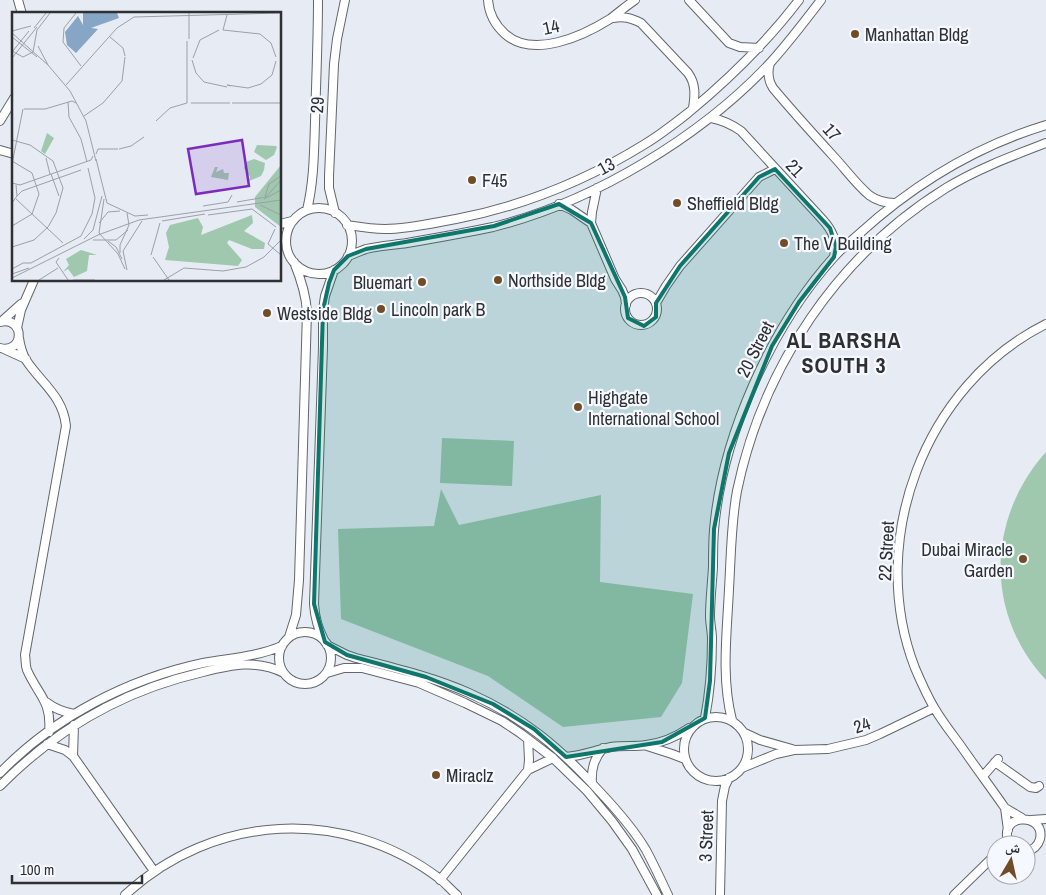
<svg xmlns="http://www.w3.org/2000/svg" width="1046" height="895" font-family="'Archivo Narrow','Noto Naskh Arabic',sans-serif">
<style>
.green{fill:#9fc8ae}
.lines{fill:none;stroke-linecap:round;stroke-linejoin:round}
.street-casing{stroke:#62676e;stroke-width:10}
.street{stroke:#fff;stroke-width:8}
.marked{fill:#0f766e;fill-opacity:0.2;stroke:#0f766e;stroke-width:4;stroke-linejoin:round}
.poi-dot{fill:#704d26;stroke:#f5f8fe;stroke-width:2}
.labels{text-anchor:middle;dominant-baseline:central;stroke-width:4.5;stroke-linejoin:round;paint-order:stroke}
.street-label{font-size:18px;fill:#2e3033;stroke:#f5f8fe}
.poi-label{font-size:18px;fill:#2e3033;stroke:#f5f8fe;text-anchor:start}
.district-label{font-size:22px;font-weight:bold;letter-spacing:1px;fill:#2e3033;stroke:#f5f8fe}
.inset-road{fill:none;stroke:#9ca0a7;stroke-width:1}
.view{fill:#7b2cbf;fill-opacity:0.15;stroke:#7b2cbf;stroke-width:2.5}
.inset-edge{fill:none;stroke:#2e3033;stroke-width:2.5}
</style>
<rect width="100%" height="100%" fill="#e6ebf4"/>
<path class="green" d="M442 438 514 441 512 486 440 483Z
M1046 452V680C985 615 986 519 1046 452Z
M441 489 459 525 601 495 600 582 693 594 682 683 661 717 563 727 488 676 341 619 338 529 434 526Z"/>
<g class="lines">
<g class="street-casing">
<path id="street" d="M18 0 22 14
M488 0C489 14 495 25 505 34 533 59 583 36 610 19 618 13 626 6 635 0
M689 0 729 43 740 47 759 48
M613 18C624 16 631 18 641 23L688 73C696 84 695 95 693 108
M770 63C767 73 768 80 773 88 793 112 814 135 835 158 846 170 857 185 869 195 877 201 886 203 895 203
M711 118C723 120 731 124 741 131L822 219C833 231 837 240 834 257
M0 121 14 98
M0 150 14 154
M597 188 592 212 591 223 615 279 622 290 625 297 626 305
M559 204 572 210 591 223
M286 241a33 33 0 1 1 66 0a33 33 0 1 1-66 0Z
M307 210C314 181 314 152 315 123 316 82 318 41 318 0
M335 213 329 188V176L334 64 337 39 345 0
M280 224 292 221
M347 225C360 227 372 229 385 229 409 229 433 223 456 219 523 206 587 180 645 144 660 135 674 124 688 113 729 79 767 42 799 0
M348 256C354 254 360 251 366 249 379 246 394 245 407 243 436 238 465 233 493 227 593 202 701 137 771 62 789 42 805 21 821 0
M625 309a16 16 0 1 1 32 0a16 16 0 1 1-32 0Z
M656 303 666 286 680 266 759 177 775 169
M2 321 21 304
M0 322C25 316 25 354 0 348
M17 328 21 310 34 280
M19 338C20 345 22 353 26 360 41 383 63 396 66 426L25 655C26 660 25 665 27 670 38 695 52 701 49 732
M4 349 26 359
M279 658a26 26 0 1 1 52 0a26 26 0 1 1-52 0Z
M289 637 296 615 299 580 307 312C306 294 301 279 294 262
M325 642C318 628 315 619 314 604L323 347V310L325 296 334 270
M327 645 347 655 356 658C394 668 433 677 469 693 523 717 559 747 599 791 616 809 633 828 646 850 654 865 661 880 668 895
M327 673 344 668H362L419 683 465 703 502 721 520 733 553 758 587 791 612 821 632 849 657 895
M46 702C55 709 63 712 74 714
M684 749a32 32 0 1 1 64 0a32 32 0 1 1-64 0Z
M705 718C710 692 712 665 712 639 712 631 710 624 710 616 710 600 712 584 713 567 713 555 713 542 714 530 722 436 771 327 834 257 841 249 850 242 859 234 914 184 974 147 1046 125
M732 720C721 678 727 632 729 589 731 556 731 523 737 491 763 366 838 255 946 188 977 169 1012 156 1046 143
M745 733 760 740 792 749
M47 744 65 750 73 756 154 871
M647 746 672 754 685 759
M73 756 74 725
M566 757C582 756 596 750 611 747 624 745 635 747 646 745 662 743 676 737 689 728
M995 762 1030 787 1036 788 1039 786
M742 768 776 754 794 750 828 749 866 740 880 734 934 708
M528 770 529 760 528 739
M0 773C54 717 128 679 203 663 230 658 256 657 282 646
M983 776 998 759
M592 783C591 769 594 759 603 748
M0 786C56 729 125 690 203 672 231 665 257 659 284 673
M1005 808 1008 830
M1022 818 1005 808C991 788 977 769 963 749 954 736 943 723 935 709 927 696 921 682 915 668 866 541 924 385 1046 324
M1031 820 1046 819
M1010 845C994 813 1046 811 1040 839 1038 846 1033 850 1026 852
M440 880 528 770 553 758
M125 895C214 813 344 806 440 879 446 884 451 890 457 895
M720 895 722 801 725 786 729 778
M954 895 996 854"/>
</g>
<use href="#street" class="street"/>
</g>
<path class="marked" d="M775 169 830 228 836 247 834 257 799 302 772 346 729 453 714 529 710 681 705 718 662 742 566 757 534 729 493 704 426 677 347 655 325 642 314 604 323 310 329 283 334 270 348 256 366 249 494 226 559 204 591 223 625 297 628 318 644 326 656 317V303L680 266 759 177Z"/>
<g class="poi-dot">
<circle cx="855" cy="34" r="5"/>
<circle cx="472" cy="180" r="5"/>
<circle cx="677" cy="203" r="5"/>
<circle cx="784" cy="243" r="5"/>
<circle cx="498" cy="280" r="5"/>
<circle cx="422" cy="282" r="5"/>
<circle cx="381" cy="309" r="5"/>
<circle cx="267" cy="313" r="5"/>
<circle cx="578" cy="407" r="5"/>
<circle cx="1023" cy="559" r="5"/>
<circle cx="436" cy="775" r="5"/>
</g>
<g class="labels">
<g class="street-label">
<text transform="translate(551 27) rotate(-12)">14</text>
<text transform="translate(317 105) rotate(-87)">29</text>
<text transform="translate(832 132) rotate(48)">17</text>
<text transform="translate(606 166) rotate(-29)">13</text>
<text transform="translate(795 168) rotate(47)">21</text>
<text transform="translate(755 349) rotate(-63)">20 Street</text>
<text transform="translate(886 551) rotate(-87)">22 Street</text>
<text transform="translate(862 725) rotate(-19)">24</text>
<text transform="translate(706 836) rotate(-88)">3 Street</text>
</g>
<g class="poi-label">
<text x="865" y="34">Manhattan Bldg</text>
<text x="482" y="180">F45</text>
<text x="687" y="203">Sheffield Bldg</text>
<text x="794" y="243">The V Building</text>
<text x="508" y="280">Northside Bldg</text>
<text x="412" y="282" text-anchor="end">Bluemart</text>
<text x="391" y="309">Lincoln park B</text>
<text x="277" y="313">Westside Bldg</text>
<text x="588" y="397">Highgate<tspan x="588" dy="21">International School</tspan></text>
<text x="1013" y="549" text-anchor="end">Dubai Miracle<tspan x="1013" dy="21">Garden</tspan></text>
<text x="446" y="775">Miraclz</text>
</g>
<g class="district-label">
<text x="844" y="340">AL BARSHA<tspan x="844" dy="25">SOUTH 3</tspan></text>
</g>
</g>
<g transform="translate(12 12)">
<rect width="269" height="269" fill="#e6ebf4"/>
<path d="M35 121 42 126 33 142 29 139ZM245 133 264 134 265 135 262 143 254 148 242 140ZM242 147 253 151 252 158 249 164 237 169 238 165 232 156 234 150ZM269 153V215L243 195V185ZM203 155H206L204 160 211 157 212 161H217L216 168 199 165ZM240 203 241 211 232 219 253 231 252 237H240L217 228 215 231 230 248 226 254 153 248 157 235 154 221 158 213 186 206 191 215 189 223ZM69 238 85 243H77L75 259 62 265 56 257 51 260 57 253 54 247Z" fill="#9fc8ae"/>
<path d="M71 1H105L107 6 79 16 72 15 86 17 64 41 55 33 53 20 66 4 71 13Z" fill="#87a6c5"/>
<path class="inset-road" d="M64 1 52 16 51 30 69 54M22 16 34 1M211 18 248 22 259 31 264 45M211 18 215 3M0 19 19 14M0 21 36 53 58 79 74 109 84 149M0 25 25 45M98 25 111 36 113 44M177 27V1M26 34 36 53M0 39 11 45 21 40 25 18 38 1M0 40 17 19M0 46 25 15M181 46 188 28 207 18M180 48 184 61 192 70 215 75M54 73 105 16 122 5 268 1M219 74 215 73 236 76 249 72 260 63 264 49M56 90 57 105 69 127 75 150M175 91V29M179 91H218M220 91H269M12 97H33L60 89 64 91M72 104 91 91 110 69 113 45M144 109 158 96 175 91M0 128 18 133 41 149 51 176 44 201 36 215 22 228 0 235M107 137 119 134 132 125M84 142 86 137H106M34 146 38 162M84 147 95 191 123 204 136 203M0 149 20 161 27 182 20 202 0 214M0 152 11 97M39 162 47 184M0 171 8 173 79 148 81 144M5 184 10 179 69 158M253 185 257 172 269 164M4 187 51 231M92 187 87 221 106 242 113 257M252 187 269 178M225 190 254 185 269 168M0 191 5 184 4 173M248 193 269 203M191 194 216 190 220 183M196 203 240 197 264 215M150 209 193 202M87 211 96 200 108 199M263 217 256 232 269 243M72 227 81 218 90 184M81 228H104L116 218M96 229 104 235 110 247M108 241V233L117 213 115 201M139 243 148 211M141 245 157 268M47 246 44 250 56 268M0 257 11 251H19L69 224 80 202 83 186 76 156M115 258 111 239 130 209M0 262 17 256M0 266 86 223 127 208 269 188M27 268 46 256M61 268H83M152 268 172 256 211 259 234 255 252 245 269 228"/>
<path class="view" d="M230 128 237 174 184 182 176 137Z"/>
<rect width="269" height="269" class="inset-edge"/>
</g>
<g transform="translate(1011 860) rotate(9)"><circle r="24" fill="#f5f8fe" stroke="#a5a8ad"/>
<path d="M0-4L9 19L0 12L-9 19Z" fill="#704d26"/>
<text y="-8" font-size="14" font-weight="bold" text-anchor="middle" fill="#2e3033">ش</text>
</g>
<path d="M12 875v8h130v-8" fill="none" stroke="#2e3033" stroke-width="2.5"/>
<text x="20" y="875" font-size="15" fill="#2e3033" stroke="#f5f8fe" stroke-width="4" paint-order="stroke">100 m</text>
</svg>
